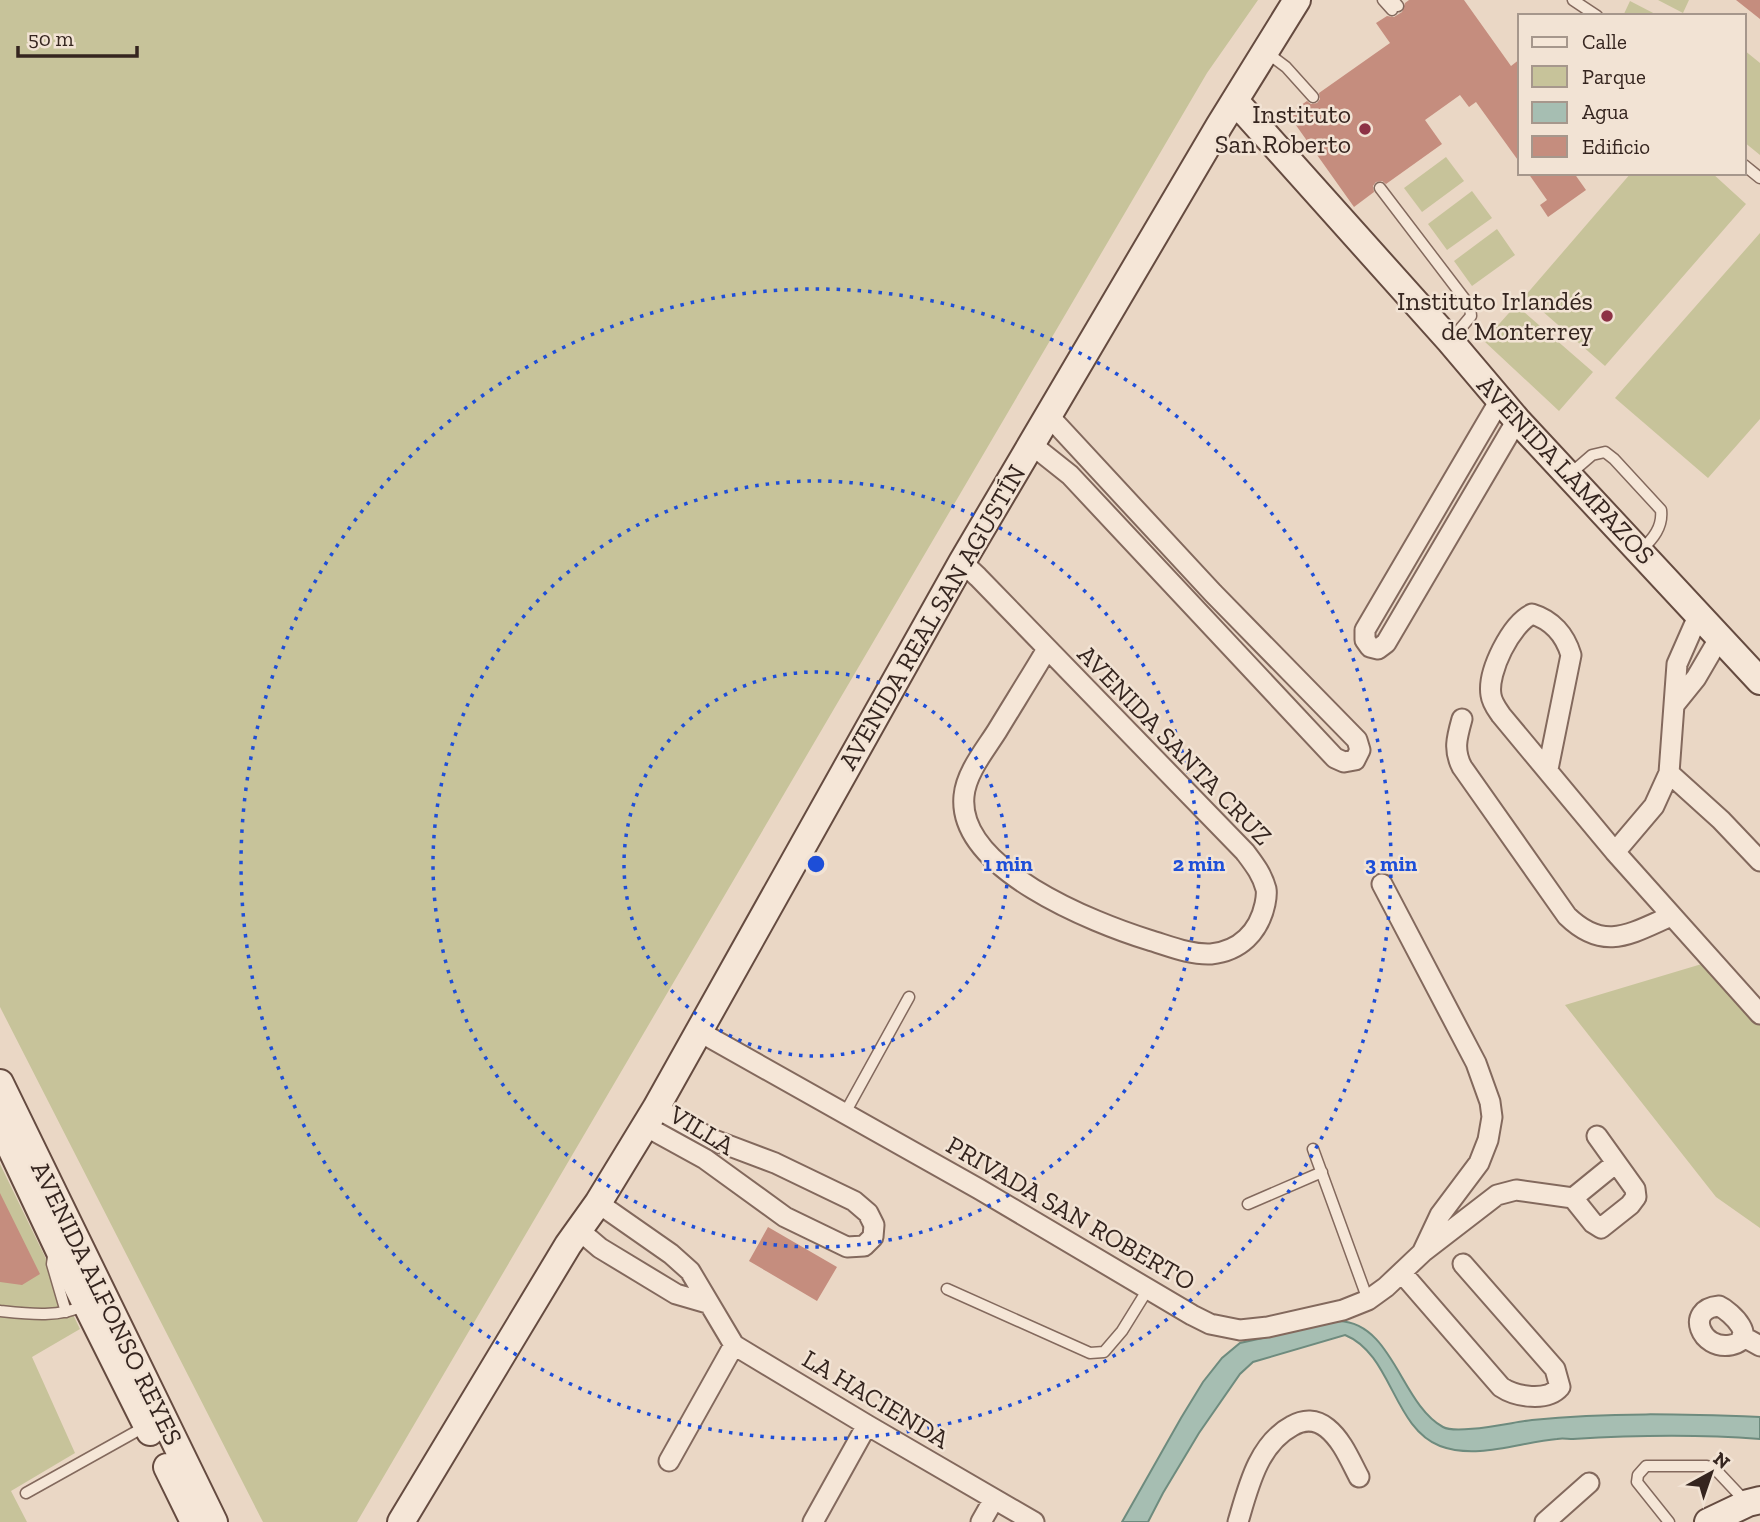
<svg xmlns="http://www.w3.org/2000/svg" width="1760" height="1522" font-family="'Zilla Slab',serif">
<style>
.green{fill:#c7c39a}
.water{fill:#a6beb2;stroke:#6e8b7e;stroke-width:2}
.building{fill:#c58d7e}
.lines{fill:none;stroke-linecap:round;stroke-linejoin:round}
.lane-casing{stroke:#83695d;stroke-width:13}
.street-casing{stroke:#83695d;stroke-width:23}
.secondary-casing{stroke:#654b40;stroke-width:30}
.lane{stroke:#f5e6d7;stroke-width:10}
.street{stroke:#f5e6d7;stroke-width:19}
.secondary{stroke:#f5e6d7;stroke-width:26}
.ring{fill:none;stroke:#1d4ed8;stroke-width:3.5;stroke-dasharray:3.5 7}
.poi-dot{fill:#8d3245;stroke:#f2e3d4;stroke-width:2.5}
.labels{text-anchor:middle;dominant-baseline:central;stroke-width:5;stroke-linejoin:round;paint-order:stroke}
.poi-label{font-size:26px;fill:#35251f;stroke:#f2e3d4;text-anchor:end}
.street-label{font-size:26px;fill:#35251f;stroke:#f2e3d4}
.centre{fill:#1d4ed8;stroke:#f2e3d4;stroke-width:3.5}
.ring-label{font-size:21px;text-anchor:middle;font-weight:bold;fill:#1d4ed8;stroke:#f2e3d4;stroke-width:5;stroke-linejoin:round;paint-order:stroke}
</style>
<rect width="100%" height="100%" fill="#ead7c5"/>
<path class="green" d="M0 0H1258L1207 73 357 1522H263L0 1007Z
M1658 0H1689L1683 13Z
M1630 1 1659 16H1623Z
M1744 50 1760 63V155L1744 142Z
M1446 157 1464 181 1422 212 1404 188Z
M1631 173H1712L1746 204 1605 366 1525 296Z
M1472 191 1492 218 1447 250 1428 224Z
M1497 229 1515 255 1472 286 1454 261Z
M1760 233V419L1708 478 1615 398Z
M1516 305 1593 372 1559 411 1484 341Z
M1705 963 1760 1023V1228L1716 1197 1565 1005Z
M0 1164 80 1329 32 1357 75 1453 11 1491 27 1522H0Z"/>
<path class="water" d="M1339 1321C1393 1323 1401 1404 1443 1427 1457 1435 1513 1422 1532 1420 1608 1412 1684 1414 1760 1417V1439C1697 1434 1636 1435 1573 1439 1567 1439 1562 1438 1557 1439 1520 1442 1477 1460 1440 1446 1393 1428 1392 1354 1345 1335L1253 1362 1240 1374 1199 1433 1163 1493 1148 1522H1122L1181 1418 1203 1382 1222 1358 1240 1343Z"/>
<path class="building" d="M1409 0H1464L1511 66 1520 59V163L1476 102 1469 107 1460 95 1425 120 1442 144 1386 184 1382 181 1376 182 1373 186 1374 192 1354 207 1288 114 1307 101 1311 104 1317 103 1320 99 1319 93 1390 43 1376 23 1387 16 1394 17 1402 12 1405 3Z
M1736 0H1760V19Z
M1528 173H1574L1586 190 1548 217 1540 205 1547 200Z
M0 1193 40 1274 22 1285 0 1282Z
M768 1227 837 1267 817 1301 749 1261Z"/>
<g class="lines">
<g class="lane-casing">
<path id="lane" d="M1383 0 1392 10
M1393 0 1398 6
M1573 0 1597 16
M1266 52 1286 67 1313 97
M1744 165 1760 178
M1380 188 1470 306 1471 316 1450 341
M1570 474 1592 455 1605 452 1614 459 1661 510C1663 527 1653 539 1641 550
M845 1113 909 997
M1313 1149 1368 1300
M1248 1204 1322 1172
M56 1253 53 1256 52 1264 66 1312
M947 1289 1090 1353 1104 1352 1122 1331 1148 1289
M0 1311C28 1314 60 1318 85 1305
M26 1493 146 1426
M1669 1522 1637 1482 1638 1475 1646 1466H1707L1716 1470 1747 1503"/>
</g>
<g class="street-casing">
<path id="street" d="M1500 400 1365 630V640L1370 647 1378 649 1386 643 1517 420
M1031 444 1070 475 1335 758 1344 762 1355 760 1360 750 1357 740 1213 593 1048 415
M962 562 978 577 1245 852C1254 864 1262 874 1266 889 1267 894 1266 899 1265 904 1259 932 1240 951 1211 954 1190 955 1169 946 1149 940 1094 923 957 869 964 796 966 773 985 750 997 731 1014 703 1031 676 1047 649
M1675 704 1696 678 1720 637
M1462 719C1457 737 1453 750 1462 767L1567 916C1604 952 1630 934 1671 916
M1548 769 1571 655C1565 635 1552 620 1532 614 1511 624 1487 672 1491 695 1492 703 1497 709 1501 715L1615 852 1760 1014
M1669 773 1721 820 1760 861
M1615 852 1654 806 1669 773 1677 664 1699 614
M1382 884 1476 1063 1490 1102 1492 1117 1488 1140 1479 1163 1440 1215 1423 1251
M700 1032 979 1189 1192 1315 1210 1324 1240 1330 1268 1327 1343 1310 1368 1300 1386 1287 1423 1252 1497 1195 1516 1190 1573 1198
M645 1126 705 1159 785 1217 847 1247 864 1246 873 1237 874 1225 868 1213 854 1201 775 1163 714 1140 656 1108
M1573 1198 1593 1223 1601 1228 1630 1205 1636 1197 1635 1189 1597 1136
M1573 1198 1616 1163
M598 1203 671 1254 690 1271 734 1345 867 1425 1034 1522
M580 1231 600 1248 676 1294 707 1303
M1402 1273 1501 1387C1516 1397 1547 1402 1560 1387L1555 1369 1463 1264
M1719 1306C1732 1312 1759 1339 1731 1345 1701 1351 1684 1309 1719 1306Z
M1742 1336 1760 1346
M669 1461 734 1345
M813 1522 867 1425
M981 1522 994 1499
M1238 1522C1248 1488 1258 1444 1292 1426 1304 1419 1316 1419 1327 1428 1342 1440 1350 1460 1359 1477
M1545 1522 1589 1483"/>
</g>
<g class="secondary-casing">
<path id="secondary" d="M1235 101 1450 341 1517 420 1760 681
M0 1083 214 1522
M0 1125 59 1250 150 1432
M167 1467 194 1522
M401 1522 568 1245 598 1203 656 1108 962 562 1219 126 1297 0
M1708 1522 1748 1503 1760 1500"/>
</g>
<use href="#lane" class="lane"/>
<use href="#street" class="street"/>
<use href="#secondary" class="secondary"/>
</g>
<g class="ring">
<circle cx="816" cy="864" r="192"/>
<circle cx="816" cy="864" r="383"/>
<circle cx="816" cy="864" r="575"/>
</g>
<g class="poi-dot">
<circle cx="1365" cy="129" r="7"/>
<circle cx="1607" cy="316" r="7"/>
</g>
<g class="labels">
<g class="poi-label">
<text x="1351" y="114">Instituto<tspan x="1351" dy="30">San Roberto</tspan></text>
<text x="1593" y="301">Instituto Irlandés<tspan x="1593" dy="30">de Monterrey</tspan></text>
</g>
<g class="street-label">
<text transform="translate(1566 470) rotate(47)">AVENIDA LAMPAZOS</text>
<text transform="translate(932 617) rotate(-60)">AVENIDA REAL SAN AGUSTÍN</text>
<text transform="translate(1175 745) rotate(46)">AVENIDA SANTA CRUZ</text>
<text transform="translate(702 1130) rotate(31)">VILLA</text>
<text transform="translate(1071 1213) rotate(30)">PRIVADA SAN ROBERTO</text>
<text transform="translate(107 1303) rotate(64)">AVENIDA ALFONSO REYES</text>
<text transform="translate(876 1399) rotate(31)">LA HACIENDA</text>
</g>
</g>
<circle cx="816" cy="864" r="10" class="centre"/>
<g class="ring-label">
<text x="1008" y="871">1 min</text>
<text x="1199" y="871">2 min</text>
<text x="1391" y="871">3 min</text>
</g>
<rect x="1518" y="14" width="228" height="161" fill="#f2e3d4" stroke="#a6978c" stroke-width="2"/>
<rect x="1532" y="37" width="35" height="10" fill="#f5e6d7" stroke="#a6978c" stroke-width="2"/>
<text x="1582" y="49" font-size="21" fill="#35251f">Calle</text>
<rect x="1532" y="66" width="35" height="21" fill="#c7c39a" stroke="#a6978c" stroke-width="2"/>
<text x="1582" y="84" font-size="21" fill="#35251f">Parque</text>
<rect x="1532" y="102" width="35" height="21" fill="#a6beb2" stroke="#a6978c" stroke-width="2"/>
<text x="1582" y="119" font-size="21" fill="#35251f">Agua</text>
<rect x="1532" y="136" width="35" height="21" fill="#c58d7e" stroke="#a6978c" stroke-width="2"/>
<text x="1582" y="154" font-size="21" fill="#35251f">Edificio</text>
<g transform="translate(1711 1473) rotate(40)" stroke="#f2e3d4" stroke-width="5" paint-order="stroke">
<path d="M0-5L12 26L0 18L-12 26Z" fill="#35251f"/>
<text y="-10" font-size="19" font-weight="bold" text-anchor="middle" fill="#35251f">N</text>
</g>
<path d="M18 46v10h119v-10" fill="none" stroke="#35251f" stroke-width="3.5"/>
<text x="28" y="46" font-size="21" fill="#35251f" stroke="#f2e3d4" stroke-width="5" paint-order="stroke">50 m</text>
</svg>
